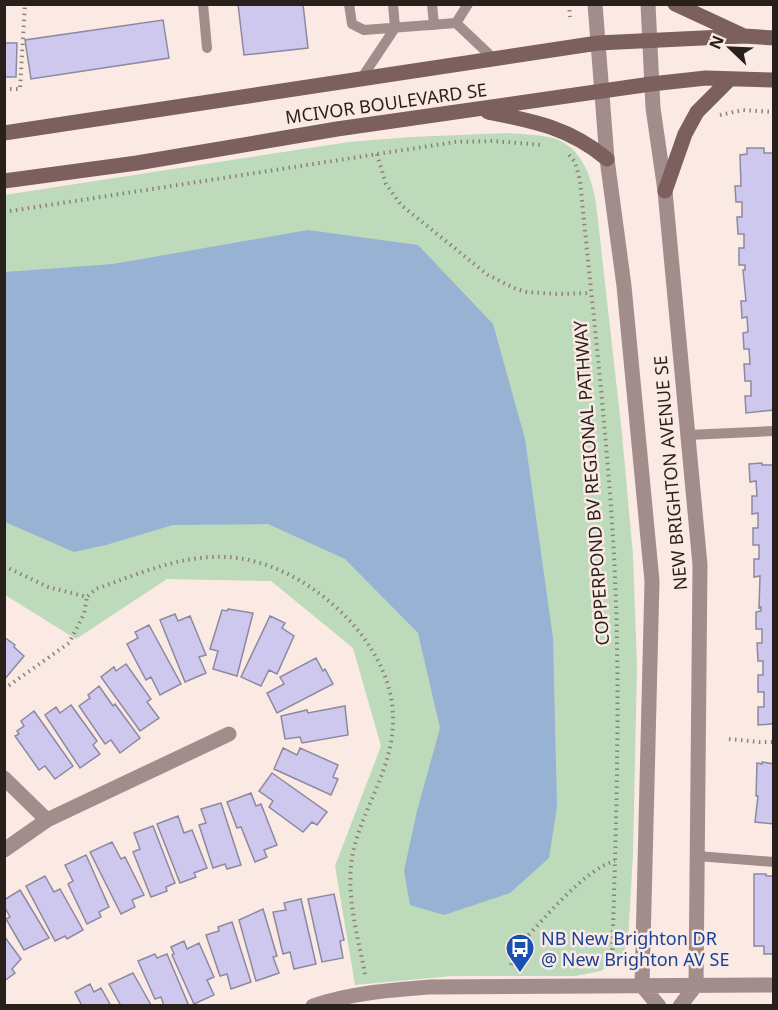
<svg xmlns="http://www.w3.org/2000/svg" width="778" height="1010" font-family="'Noto Sans',sans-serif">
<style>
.green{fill:#bddaba}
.water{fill:#98b2d3}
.building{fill:#cec7ee;stroke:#8d89a0;stroke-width:1.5}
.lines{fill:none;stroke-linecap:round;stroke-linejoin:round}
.path{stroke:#8e817c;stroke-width:4;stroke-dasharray:1.5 4.5;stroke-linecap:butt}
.service{stroke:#a28d8c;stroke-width:10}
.minor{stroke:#a28d8c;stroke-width:15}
.tertiary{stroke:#a28d8c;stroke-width:15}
.secondary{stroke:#7c605e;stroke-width:15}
.labels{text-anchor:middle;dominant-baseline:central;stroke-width:5;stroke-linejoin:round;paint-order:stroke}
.street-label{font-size:18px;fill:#291f1b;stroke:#fbeae4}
.transit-label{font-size:18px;fill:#164399;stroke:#fbeae4;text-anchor:start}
</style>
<rect width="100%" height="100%" fill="#fbeae4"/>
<path class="green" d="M506 133C520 134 535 134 549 137 581 144 591 175 596 203L622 434 633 555 637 667 633 854 628 941 624 952 601 971 575 976H452L355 985 335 866 381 746 353 648 271 581 167 579 76 639 5 595 4 195 349 142 411 137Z"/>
<path class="water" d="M308 230 418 245 493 324 525 439 553 638 557 807 549 858 510 893 444 915 410 905 404 871 417 811 440 728 418 633 345 559 268 524 173 525 106 545 74 552 5 522V272L113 264Z"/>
<path class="building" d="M238 4H303L308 48 244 55Z
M163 20 169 58 31 79 25 40Z
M4 43H17L16 77H4Z
M747 148H764V153H774V410L746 413 745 396H751V381H745L744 364H750L749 349H744L743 333 748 332 747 317 742 318 741 301H746L743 270H745V265H739V248H744V234H738L737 217H742V202H736L735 186H741L740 155 747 154Z
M762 463V465H774V722L771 724 758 725V707H764V692H758V675H763V661H758L757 643H762V629H756V612L761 611V607L759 608 760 576 754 577V559H759V545H753V528H758V513L752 514V496H757L756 481 750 482 749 464Z
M228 609 253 613 237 676 213 669 218 651 210 649 222 610 227 611Z
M175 614 178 621 190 616 206 655 199 657 206 673 185 682 160 620Z
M270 616 285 623 282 628 294 636 277 674 269 670 261 686 241 677Z
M149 625 181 684 160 695 151 677 146 680 127 644 138 638 135 632Z
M4 637 15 645 14 647 24 656 4 680Z
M316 658 323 671 325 669 333 684 277 713 267 693 284 684 280 677Z
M126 664 151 699 147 702 159 718 140 731 101 677 114 667 116 671Z
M99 686 113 706 115 704 140 738 120 753 111 740 105 744 79 706 90 698 88 695Z
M71 705 97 741 93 745 100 754 80 768 45 715 56 707 60 713Z
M345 706 348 735 302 743 300 737 285 739 281 716 307 710 308 713Z
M34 711 73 766 55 779 45 766 39 770 15 736 19 734 17 731 24 726 21 721Z
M283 748 297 755 300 748 338 765 333 777 338 779 331 795 274 769Z
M762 762 774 764V824L755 822 758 796H756L757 763 762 764Z
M272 773 327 812 317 825 312 822 303 832 269 807 273 801 259 791Z
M251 793 256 806 261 804 277 845 264 850 267 857 255 862 241 827 237 828 227 802Z
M221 803 241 865 227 869 225 864 213 868 199 825 206 823 201 809Z
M178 816 184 833 192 830 207 868 194 873 196 877 180 883 157 824Z
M153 826 175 883 166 887 167 891 151 897 133 852 140 849 134 833Z
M112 842 121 859 125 857 144 895 132 900 135 907 121 914 90 852Z
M86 855 109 907 99 912 101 917 87 924 68 884 73 881 65 865Z
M754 874H766V876H774V954H764V946H754Z
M45 876 54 892 60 889 83 930 67 939 65 936 55 941 26 886Z
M20 890 49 938 24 950 6 919 10 917 4 906V900Z
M334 894 344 940 340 941 343 958 322 962 308 899Z
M301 899 316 964 294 969 290 952 283 954 273 912 286 910 284 903Z
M263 909 277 956 273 957 279 973 256 981 239 920Z
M232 922 251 982 231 989 227 974 220 976 206 935 219 931 218 927Z
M4 936 21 959 12 969 15 973 4 981Z
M184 941 187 949 199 943 214 977 207 980 214 995 194 1004 172 955 174 954 171 947Z
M155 954 157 958 167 954 189 1006H164L161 997 155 999 138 961Z
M133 973 151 1005 121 1006 109 984Z
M90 984 94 992 101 988 111 1006H82L75 992Z"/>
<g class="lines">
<path class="path" d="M569 4 570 17
M4 89H20L25 4
M720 115 743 110 774 112
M377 154 386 184 401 205 488 275 516 289 527 292 558 294 591 293
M569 155 575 162 580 180C592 305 607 430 614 555 621 691 616 827 612 963
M4 212 455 142 493 141 543 145
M4 566 48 587 87 597 96 589 107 585C145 571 185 555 226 557 302 560 393 639 393 718 394 764 367 801 355 844 343 887 357 932 365 974
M4 689 69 643 84 614 87 597
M729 739 759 742H774
M511 965 514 952 522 942C544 919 586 868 615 861"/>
<path class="service" d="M203 4 207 48
M349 4 352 24 364 30 456 23 494 59
M432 4 434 25
M456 23 468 4
M361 79 395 28 393 4
M688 435 774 431
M697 856 774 862"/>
<path class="minor" d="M4 778 47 820
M4 850 47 820 229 734"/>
<path class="tertiary" d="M595 4 607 159 624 286 652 581 642 986 659 1006
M648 4 653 108 665 191 700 565 696 985 680 1006
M313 1006C350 993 391 990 430 987L774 985"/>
<path class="secondary" d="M675 4 742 35
M488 112C534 121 570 128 607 159
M4 133 598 43 744 36 774 38
M4 181 137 163 337 129 651 84 706 78 774 80
M665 191 685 134 697 112 730 79"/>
</g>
<defs>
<g id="bus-pin" transform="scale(1.5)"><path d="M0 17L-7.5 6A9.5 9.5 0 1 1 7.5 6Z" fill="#1a4fb4" stroke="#fbeae4"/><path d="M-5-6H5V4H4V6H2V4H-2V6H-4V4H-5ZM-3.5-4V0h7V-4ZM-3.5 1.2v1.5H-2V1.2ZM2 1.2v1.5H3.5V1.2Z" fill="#fff"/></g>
</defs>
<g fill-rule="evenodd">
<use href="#bus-pin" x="520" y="948"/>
</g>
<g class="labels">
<g class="street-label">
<text transform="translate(386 103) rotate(-8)">MCIVOR BOULEVARD SE</text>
<text transform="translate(670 473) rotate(-95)">NEW BRIGHTON AVENUE SE</text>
<text transform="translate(591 483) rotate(-94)">COPPERPOND BV REGIONAL PATHWAY</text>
</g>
<g class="transit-label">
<text x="541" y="938">NB New Brighton DR<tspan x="541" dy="21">@ New Brighton AV SE</tspan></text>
</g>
</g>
<rect width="778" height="1010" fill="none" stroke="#291f1b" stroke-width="12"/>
<g transform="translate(730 48) rotate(293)" stroke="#fbeae4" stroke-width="4.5" paint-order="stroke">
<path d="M0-4.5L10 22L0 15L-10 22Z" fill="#291f1b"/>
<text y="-9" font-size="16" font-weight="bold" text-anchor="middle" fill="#291f1b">N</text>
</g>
</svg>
